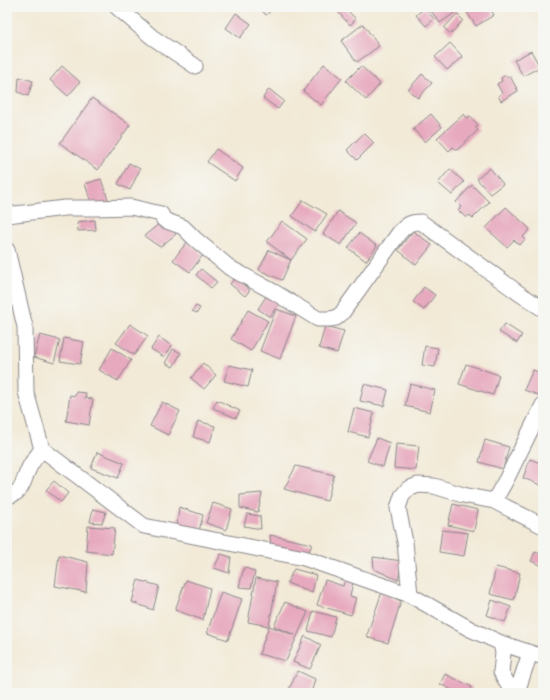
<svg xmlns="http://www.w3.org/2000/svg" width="550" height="700" font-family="'Shantell Sans',sans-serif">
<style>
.building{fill:#e7a9be}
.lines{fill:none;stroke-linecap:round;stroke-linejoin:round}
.minor-casing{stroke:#8a8689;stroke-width:17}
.minor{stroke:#fff;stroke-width:15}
</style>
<rect width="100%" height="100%" fill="#f6f6f2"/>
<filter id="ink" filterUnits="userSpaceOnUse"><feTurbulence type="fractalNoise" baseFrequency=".025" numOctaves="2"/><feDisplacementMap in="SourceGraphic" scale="8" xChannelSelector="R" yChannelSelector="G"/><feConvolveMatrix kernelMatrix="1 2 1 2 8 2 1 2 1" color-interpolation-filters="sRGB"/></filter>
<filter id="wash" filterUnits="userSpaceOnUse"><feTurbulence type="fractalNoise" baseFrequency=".012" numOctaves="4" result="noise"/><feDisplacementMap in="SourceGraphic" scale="16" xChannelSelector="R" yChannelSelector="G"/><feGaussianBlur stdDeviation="0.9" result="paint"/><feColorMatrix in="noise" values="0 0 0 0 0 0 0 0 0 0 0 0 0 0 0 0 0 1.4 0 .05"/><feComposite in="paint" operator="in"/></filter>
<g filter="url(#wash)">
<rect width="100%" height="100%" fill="#f2ead7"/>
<g id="blocks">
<path class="building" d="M259 7H271L273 9 266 15Z
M339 7H344L356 19 350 25 336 10Z
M428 7H458L460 9 440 23Z
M473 7H489L494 15 476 26 466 11Z
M425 8 434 19 426 26 416 15Z
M236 13 251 24 240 38 226 28Z
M457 14 463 20 451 34 444 28Z
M363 24 379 46 357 62 341 41Z
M450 43 463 57 447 70 435 57Z
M531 51 540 67 523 76 514 60Z
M324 64 342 78 321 105 303 91Z
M62 66 80 82 68 96 50 80Z
M361 66 380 84 366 100 346 81Z
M422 74 432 83 418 98 408 90Z
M506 75 508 78 510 76 518 91 501 101 498 96 502 93 497 84 502 81 501 78Z
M19 77 33 81 28 96 18 92Z
M269 89 284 101 278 109 263 98Z
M92 98 130 125 98 170 60 143Z
M431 114 442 127 425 142 413 129Z
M464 114 467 118 470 116 478 125 475 127 478 130 457 150 453 147 449 151 437 138Z
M364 133 374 143 357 160 347 150Z
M216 149 243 168 235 181 207 162Z
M129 163 140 169 130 190 118 184Z
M490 168 503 184 490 194 477 179Z
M450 169 464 182 452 195 438 183Z
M101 179 109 202 93 208 85 184Z
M472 185 489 202 473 218 469 215 466 218 458 210 461 207 456 202Z
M303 200 327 214 315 232 292 216Z
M506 207 530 229 523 237 525 239 520 245 514 240 507 247 486 228Z
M338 211 356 223 341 245 323 234Z
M95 220 96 230 78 231 77 222Z
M164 220 176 234 160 247 144 236Z
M282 221 307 239 291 260 267 242Z
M413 231 432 245 416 265 398 250Z
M359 233 377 246 366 261 348 248Z
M187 242 203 255 190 272 173 260Z
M269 250 291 260 282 280 259 270Z
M201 269 217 282 211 288 196 275Z
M235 278 250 290 245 296 230 284Z
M424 287 435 295 424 310 413 302Z
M267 295 279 302 270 317 258 309Z
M196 306 200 308 197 313 192 311Z
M276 309 296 316 280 359 260 351Z
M248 310 268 321 251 351 231 339Z
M130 324 148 336 134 355 116 343Z
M505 324 522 335 517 343 499 332Z
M325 326 344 331 337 353 319 348Z
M40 335 60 340 54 363 34 357Z
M159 337 172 346 164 357 151 349Z
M64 338 84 342 80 364 60 361Z
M425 346 438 348 435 367 422 365Z
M112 348 131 360 118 381 99 370Z
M173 349 181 353 173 367 165 363Z
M203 363 216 375 204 389 191 378Z
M466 364 499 375 493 395 459 384Z
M229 365 252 370 248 387 224 381Z
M533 370 543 374V397L524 390Z
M364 384 388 390 384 406 360 401Z
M410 384 435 390 430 412 405 406Z
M76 392 86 393 85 398 93 399 89 425 66 421 70 395 75 396Z
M217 400 240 411 236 418 213 408Z
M162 402 180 411 168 435 150 426Z
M354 408 374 413 368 437 348 432Z
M198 421 215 426 210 442 193 437Z
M377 438 390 443 383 467 367 461Z
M485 440 509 447 503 469 479 462Z
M396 444 419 446 416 470 394 468Z
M97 452 124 463 118 478 91 468Z
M530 459 543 464V486L523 478Z
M296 466 334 475 327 501 284 489Z
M54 481 68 493 61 502 46 490Z
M262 493 258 512 240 508V495Z
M213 503 232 509 226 530 206 523Z
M453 504 478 510 474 531 448 525Z
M179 507 203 515 199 531 177 526Z
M93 509 106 512 102 523 90 522Z
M247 514 260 516 261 529 244 526Z
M88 526 115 528 112 554 86 551Z
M442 530 468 533 464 556 439 552Z
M270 535 312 544 308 554 271 548Z
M535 552 543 555V566L531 561Z
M221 554 231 557 229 573 214 568Z
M59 555 88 562 86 592 55 586Z
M373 557 402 561 398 580 374 569Z
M244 567 255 572 251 588 239 587Z
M496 567 520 573 514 600 490 594Z
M294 569 316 575 312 593 287 583Z
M256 578 277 582 269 626 295 635 274 626 285 602 308 612 286 661 259 654 269 626 248 622Z
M138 580 159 586 153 610 132 602Z
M186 580 210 588 203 620 175 610Z
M325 580 343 586 345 580 353 582 350 596 356 598 351 615 317 605Z
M221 592 242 599 228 640 207 633Z
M382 592 401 601 388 643 369 638 367 635Z
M492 600 511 607 505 622 487 615Z
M313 611 336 617 331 637 308 631Z
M305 636 321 645 310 669 293 662Z
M298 671 315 679 311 693H292L288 691Z
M445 674 472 687 469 693H458L440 684Z"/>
</g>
</g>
<g filter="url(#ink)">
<use href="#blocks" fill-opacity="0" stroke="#8a8689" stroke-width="1"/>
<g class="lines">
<g class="minor-casing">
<path id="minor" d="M117 7 152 37 195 66
M7 215 65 208H93L131 207 161 214 164 220 183 227 195 239 230 268 274 292 318 319H330L336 318 342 313 399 233C407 225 409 222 421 222L520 294 543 309
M7 250 25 327 26 392 42 449 144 526 304 558 410 595 470 629 501 643 543 657
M7 496C23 494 23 480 29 468 32 461 38 455 42 449
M494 501 506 480 543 405
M410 595 405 542 398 508 402 496 408 489 418 485 434 486 463 495 478 498 494 501 543 526
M501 643 503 653 501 672 507 683 514 693
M515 693 520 683 530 653"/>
</g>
<use href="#minor" class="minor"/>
</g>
</g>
<rect width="550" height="700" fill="none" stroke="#f6f6f2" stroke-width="24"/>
</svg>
